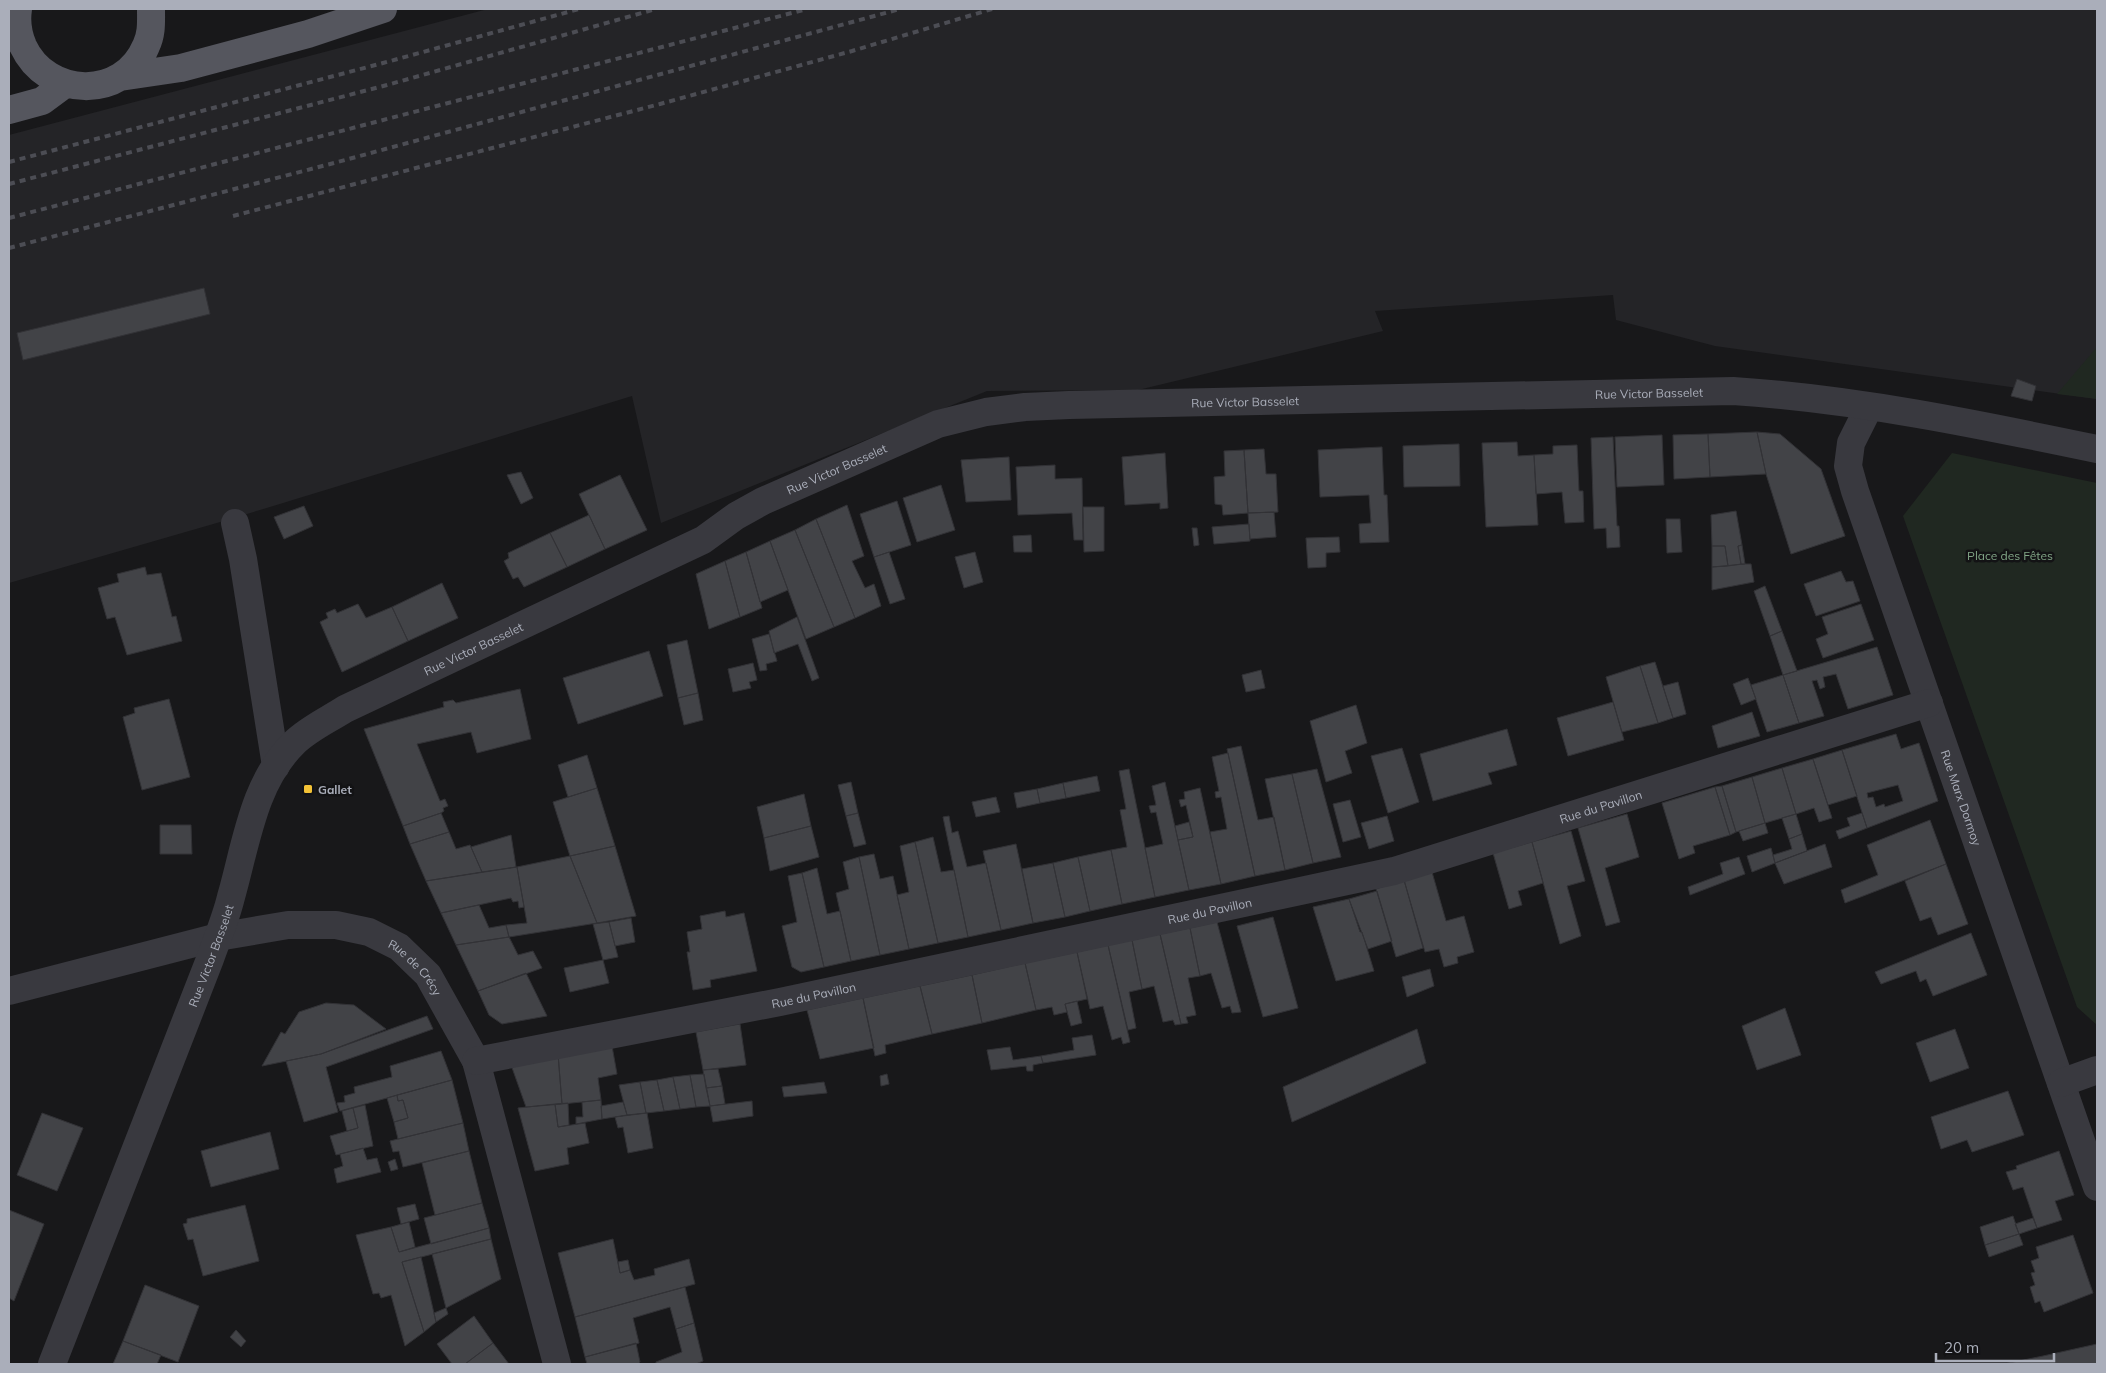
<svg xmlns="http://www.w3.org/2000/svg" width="2106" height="1373" font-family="Mulish,sans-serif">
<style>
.built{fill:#242427}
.green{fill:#202821}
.building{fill:#424347;stroke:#323236;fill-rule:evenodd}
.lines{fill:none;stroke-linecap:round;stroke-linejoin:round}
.minor{stroke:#39393f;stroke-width:28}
.major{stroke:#55565e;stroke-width:28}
.rail{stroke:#4c4d54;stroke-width:4;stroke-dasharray:6 5;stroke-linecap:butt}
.poi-dot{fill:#f3c236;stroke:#131315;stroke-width:2}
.labels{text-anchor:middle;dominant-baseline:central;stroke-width:5;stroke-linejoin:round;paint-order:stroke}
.street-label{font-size:12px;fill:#aaaeba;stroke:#131315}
.park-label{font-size:12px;fill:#81a586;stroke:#131315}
.poi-label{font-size:12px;font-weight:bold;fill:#aaaeba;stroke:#131315;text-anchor:start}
</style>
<rect width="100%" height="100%" fill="#18181a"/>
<path class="built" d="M488 9H2097V399L1715 346 1616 320 1613 295 1375 311 1383 331 1138 390 987 391 661 523 632 396 234 518 9 583V135Z"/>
<path class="green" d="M2097 347V399L2057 394Z
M1952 453 2097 483V1025L2077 1007 1903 516Z"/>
<path class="building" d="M204 288 210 314 23 360 17 333Z
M2017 379 2036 386 2032 401 2011 396Z
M1757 432 1766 474 1710 477 1708 434Z
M1757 432 1780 434 1821 469 1845 536 1791 554 1766 474Z
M1708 434 1710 477 1674 479 1673 435Z
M1662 435 1664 485 1617 487 1615 437Z
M1613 437 1617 526H1619L1620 547 1607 548 1606 528 1594 529 1591 438Z
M1517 442 1518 456 1534 455 1538 525 1486 527 1482 443Z
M1459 444 1460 486 1404 487 1403 446Z
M1577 445 1579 491H1583L1584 522 1565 523 1562 492 1536 494 1534 455 1553 454V446Z
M1382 447 1384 495H1387L1389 542 1360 543 1359 524 1371 523 1369 495 1320 497 1318 450Z
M1264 449 1266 474H1276L1278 512 1248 513 1244 450Z
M1244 450 1248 513 1223 515 1222 505 1215 504 1214 477 1225 476 1224 451Z
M1165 453 1168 508 1160 509V503L1125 505 1122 457Z
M1009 457 1011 500 966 502 961 460Z
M1055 465V479L1082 478 1083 540H1074L1072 513 1018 515 1016 467Z
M521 472 533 498 521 504 507 475Z
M620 475 647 530 605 549 579 494Z
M941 485 955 530 917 542 903 498Z
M897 501 911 545 874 557 860 514Z
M847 505 864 556 852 561 865 588 874 584 881 606 855 618 816 519Z
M304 506 313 526 284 539 274 517Z
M1083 507H1104V551L1084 552Z
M1736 511 1742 545 1738 546 1741 564 1728 566 1725 546H1712L1711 515Z
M1274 512 1276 537 1250 539 1248 513Z
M589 515 605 549 567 567 550 533Z
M816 519 855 618 834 627 795 530Z
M1666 519H1680L1682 552 1667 553Z
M1249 524 1250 541 1214 544 1212 527Z
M1192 528H1197L1199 545 1194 546Z
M795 530 834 627 806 639 770 541Z
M550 533 567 567 524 587 518 577 513 579 504 561 509 558 508 553Z
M1031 535 1032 552H1014L1013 536Z
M1339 537 1340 552 1326 553V567L1308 568 1306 538Z
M770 541 788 590 760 602 746 552Z
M1742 545 1745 564H1741L1738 546Z
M1712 546H1725L1728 566 1712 567Z
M746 552 762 608 740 617 725 561Z
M889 552 905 599 890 604 874 557Z
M975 552 983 582 964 588 955 557Z
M725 561 740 617 709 629 696 574Z
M1745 564H1751L1754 582 1712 590V567Z
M145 567 147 575 161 573 172 617 176 616 182 641 127 655 115 617 107 619 98 588 119 582 117 574Z
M1841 571 1846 582 1853 581 1860 601 1816 616 1804 584Z
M442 583 458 618 408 641 392 607Z
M1765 586 1782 631 1770 636 1754 591Z
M358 604 366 618 392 607 408 641 342 672 320 622 328 618 326 613 335 609 337 613Z
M1861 604 1874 640 1823 658 1816 639 1828 634 1822 617Z
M797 617 819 678 812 681 798 644 774 653 769 631Z
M1782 631 1797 671 1783 675 1770 636Z
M769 634 777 661 766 664 767 670 760 671 752 639Z
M687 640 698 693 678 698 667 645Z
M1877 647 1893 695 1848 709 1836 674 1823 677 1825 687 1820 689 1817 680 1812 681 1824 716 1799 723 1783 675Z
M649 651 663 696 578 724 563 678Z
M1655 662 1673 718 1658 723 1640 666Z
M753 663 757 680 749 682 751 688 733 692 728 669Z
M1640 666 1658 723 1622 732 1606 677Z
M1261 670 1265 688 1246 692 1242 675Z
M1783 675 1799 723 1767 732 1751 685Z
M1748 678 1756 699 1741 705 1733 684Z
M1678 682 1686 714 1673 718 1663 686Z
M520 689 531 739 477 753 471 732 417 744 440 801 445 799 448 806 443 808 444 811 441 813 403 826 364 729 444 707 443 702 453 700 456 703Z
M698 693 703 720 684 725 678 698Z
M169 699 190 777 142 790 123 717 135 713 134 708Z
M1613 702 1624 740 1568 756 1557 718Z
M1356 705 1367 743 1345 751 1352 773 1326 782 1310 721Z
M1752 712 1760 736 1718 748 1712 726Z
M1507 729 1517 765 1488 773 1492 784 1433 801 1420 754Z
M1896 734 1901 749 1919 743 1938 801 1867 828 1842 750ZM1898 785 1903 801 1885 807 1884 804 1876 807 1873 797 1868 798 1867 793Z
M1241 746 1258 820 1274 817 1285 870 1255 876 1227 749Z
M1402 748 1419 802 1388 813 1371 756Z
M1842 750 1857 796 1828 805 1813 759Z
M1228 753 1255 876 1221 884 1210 832 1227 829 1221 797 1216 798 1215 792 1219 791 1212 757Z
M587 755 597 788 568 797 558 765Z
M1813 759 1832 818 1819 822 1814 808 1796 814 1782 768Z
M1782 768 1796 814 1765 823 1752 777Z
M1129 769 1155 897 1122 904 1111 850 1127 847 1120 810 1126 809 1119 771Z
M1317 769 1341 857 1313 863 1292 774Z
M1292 774 1313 863 1285 870 1265 779Z
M1097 776 1100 791 1066 798 1063 783Z
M1752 777 1765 823 1736 832 1722 786Z
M851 782 858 813 846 816 838 785Z
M1165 782 1189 890 1155 897 1145 848 1163 844 1156 812 1151 813 1149 806 1156 805 1152 786Z
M1063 783 1066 798 1040 803 1037 789Z
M1722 786 1736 832 1730 835 1715 787Z
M1715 787 1730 835 1693 846 1695 853 1679 859 1662 803Z
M597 788 615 846 570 856 553 802Z
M1200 788 1221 884 1189 890 1178 840 1193 837 1186 805 1181 807 1179 800 1185 799 1184 792Z
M1037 789 1040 803 1017 808 1014 793Z
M804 794 811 826 764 838 757 807Z
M996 797 1000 812 976 817 972 802Z
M1350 800 1361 837 1343 842 1333 804Z
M441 813 449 832 410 844 403 826Z
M858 813 866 844 854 847 846 816Z
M1862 813 1867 828 1839 839 1836 831 1850 826 1847 818Z
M1627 814 1639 857 1605 868 1620 922 1606 926 1578 828Z
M1796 814 1802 834 1789 839 1782 818Z
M949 816 952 833 958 831 967 867 986 863 1001 930 968 937 943 817Z
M1387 816 1394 841 1369 849 1361 823Z
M1930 820 1946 864 1845 903 1841 890 1878 875 1867 845Z
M1189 822 1193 837 1178 840 1175 826Z
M1765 823 1768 833 1743 841 1739 831Z
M160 825H191L192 854H160Z
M811 826 819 857 770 871 764 838Z
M1571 831 1585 881 1567 886 1581 936 1560 944 1532 842Z
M449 832 456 849 470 845 482 872 426 881 410 844Z
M1802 834 1807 851 1775 863 1773 855 1792 849 1789 839Z
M511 835 516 867 482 872 471 847Z
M933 837 941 872 954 870 968 937 938 943 915 842Z
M915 842 938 943 909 949 897 895 909 892 900 846Z
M1532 842 1543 883 1518 891 1522 905 1509 909 1493 853Z
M1016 844 1033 923 1001 930 983 851Z
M1825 844 1832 867 1784 884 1775 863Z
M615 846 636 916 597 923 570 856Z
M1771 848 1775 863 1752 872 1747 856Z
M1111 850 1122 904 1090 911 1078 857Z
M874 854 880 879 893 876 909 949 880 955 859 857Z
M570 856 597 923 509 937 506 925 527 923 517 867Z
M859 857 880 955 851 961 836 893 849 889 843 862Z
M1078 857 1090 911 1065 917 1053 863Z
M1739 857 1745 874 1690 895 1688 887 1723 874 1720 863Z
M1053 863 1065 917 1033 923 1022 869Z
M1946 864 1968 924 1938 935 1931 917 1920 921 1905 881Z
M517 867 524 907 519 908 518 901 513 902 511 898 441 913 426 881Z
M817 868 827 914 840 911 851 961 824 967 802 873Z
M1432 872 1446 921 1464 916 1474 952 1457 957 1458 963 1444 967 1439 949 1425 952 1404 880Z
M802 873 824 967 801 972 792 967 782 926 797 922 788 876Z
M1404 880 1423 948 1396 957 1376 889Z
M1377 891 1392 941 1368 949 1349 899Z
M1349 899 1360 932H1362L1374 971 1336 981 1313 907Z
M479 905 489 928 506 925 509 937 456 945 441 913Z
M725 911 726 917 744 913 757 971 710 980 711 987 693 990 687 952H690L687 932 702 929 700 916Z
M1273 917 1298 1008 1263 1017 1237 926Z
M631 918 635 942 615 946 609 922Z
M609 922 618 957 603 960 593 924Z
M1217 922 1241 1012 1232 1013 1230 1006 1222 1008 1211 973 1200 976 1190 928Z
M1190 928 1200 976 1188 978 1196 1015 1186 1017 1188 1023 1181 1024 1160 934Z
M1971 933 1987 975 1933 996 1926 979 1920 982 1916 971 1881 984 1875 972Z
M1160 934 1181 1024 1175 1025 1173 1020 1163 1022 1154 986 1142 989 1132 940Z
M509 937 518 955 533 951 542 968 478 991 456 945Z
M1132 940 1142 989 1129 992 1136 1028 1128 1030 1108 945Z
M1108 945 1130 1042 1123 1044 1121 1037 1112 1040 1103 1006 1090 1009 1077 952Z
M1077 952 1087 999 1065 1004 1067 1012 1054 1015 1052 1007 1036 1010 1025 963Z
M603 960 609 983 570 992 564 968Z
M1025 963 1036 1010 982 1023 972 975Z
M1430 969 1434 986 1407 997 1402 977Z
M526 973 547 1016 502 1024 489 1015 478 991Z
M972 975 982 1023 932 1034 920 986Z
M920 986 932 1034 885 1045 886 1053 875 1056 863 998Z
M863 998 874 1048 820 1059 807 1010Z
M1077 1001 1082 1023 1071 1026 1065 1004Z
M326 1003 354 1005 386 1029 321 1054 262 1066 281 1032 285 1034 299 1012Z
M1785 1008 1801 1055 1757 1070 1742 1026Z
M427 1016 433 1029 326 1067 338 1112 304 1122 286 1061 321 1054Z
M740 1024 746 1065 703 1070 696 1032Z
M1417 1029 1426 1063 1292 1122 1283 1087Z
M1955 1029 1969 1068 1930 1082 1916 1043Z
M1092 1035 1096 1055 1043 1063 1041 1056 1074 1050 1072 1038Z
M612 1046 617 1074 598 1078 601 1100 562 1104 558 1054Z
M1010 1047 1013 1060 1041 1056 1043 1063 1033 1065V1071H1027L1026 1066 991 1070 987 1050Z
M441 1051 452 1080 340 1111 337 1103 345 1102 344 1096 355 1093 354 1087 392 1077 390 1066Z
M558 1054 562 1104 526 1107 510 1062Z
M718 1069 722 1086 706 1088 703 1070Z
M704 1074 710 1106 696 1107 690 1075Z
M887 1074 889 1084 881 1086 880 1076Z
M690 1075 696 1107 680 1109 673 1077Z
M673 1077 680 1109 664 1111 657 1080Z
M452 1080 463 1123 398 1139 394 1122 408 1118 403 1100 398 1101 397 1095Z
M657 1080 664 1111 646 1113 640 1082Z
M640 1082 646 1113 627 1115 619 1085Z
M824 1082 827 1093 784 1097 782 1087Z
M722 1086 725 1104 710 1106 706 1088Z
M2008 1091 2024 1135 1972 1152 1967 1140 1941 1149 1931 1117Z
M397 1095 398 1101 403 1100 408 1118 394 1122 387 1098Z
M601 1100 602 1119 576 1124V1117H583L582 1102Z
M752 1101 753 1116 713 1122 710 1106Z
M623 1102 627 1115 602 1119 601 1106Z
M568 1103 569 1125 558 1127 555 1104Z
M555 1104 558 1127 585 1123 589 1143 567 1148 569 1164 535 1171 518 1108Z
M365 1105 373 1146 336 1155 330 1136 358 1128 353 1108Z
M353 1108 358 1128 347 1131 342 1111Z
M42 1113 83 1128 57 1191 17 1175Z
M647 1113 653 1148 628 1153 623 1127 618 1128 615 1117Z
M463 1123 469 1151 403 1167 399 1151 393 1152 390 1141Z
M270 1132 279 1169 211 1187 201 1151Z
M363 1148 367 1160 377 1158 381 1172 337 1183 334 1169 343 1166 340 1154Z
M469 1151 482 1203 435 1215 422 1163Z
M2059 1151 2074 1195 2055 1201 2062 1220 2037 1228 2023 1187 2013 1190 2006 1172 2017 1169 2016 1166Z
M395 1159 398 1169 391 1171 388 1162Z
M482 1203 489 1228 431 1244 424 1218Z
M415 1204 419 1219 401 1224 397 1208Z
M245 1205 259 1261 203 1276 193 1239 188 1240 183 1224 187 1223V1219Z
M9 1210 44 1224 14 1301 9 1298Z
M2013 1216 2019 1234 1985 1245 1980 1227Z
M2033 1218 2037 1228 2019 1234 2015 1224Z
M409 1222 415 1247 399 1252 391 1227Z
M391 1227 399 1252 489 1228 491 1239 402 1262 424 1332 405 1346 391 1295 381 1298 379 1293 373 1294 356 1235Z
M2019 1234 2023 1245 1989 1257 1985 1245Z
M2073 1235 2093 1293 2044 1312 2040 1301 2035 1303 2030 1287 2035 1285 2031 1273 2035 1272 2031 1261 2039 1258 2036 1247Z
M491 1239 501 1279 446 1308 432 1254Z
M613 1239 620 1273 630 1270 634 1280 655 1275 654 1269 689 1259 695 1284 575 1317 558 1253Z
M421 1257 436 1322 424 1332 402 1262Z
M628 1260 630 1270 620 1273 618 1262Z
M145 1285 199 1306 178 1362 123 1341Z
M685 1287 694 1323 676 1329 670 1307 633 1318 639 1343 585 1357 575 1317Z
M446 1308 448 1314 436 1322 434 1313Z
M474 1316 493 1343 465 1364H452L437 1344Z
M694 1323 703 1361 696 1364H656V1362L682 1352 676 1329Z
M236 1330 246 1341 241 1347 230 1337Z
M123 1341 161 1355 157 1364H113Z
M493 1343 509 1364H465Z
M636 1343 640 1362 638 1364H587L585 1357Z
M2097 1344V1364H2004L2043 1356Z"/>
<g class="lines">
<g class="minor">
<path id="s1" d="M1869 407 1851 443 1848 466 1855 491 2097 1187"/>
<path d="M235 523 243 559 276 766"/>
<path id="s2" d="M9 991 218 937 288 925H336L369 932 399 947 428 975 476 1061 557 1364"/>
<path id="s3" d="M476 1061 780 1002 1394 871 1929 703"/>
<path d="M2061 1083 2097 1070"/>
<path id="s4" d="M52 1364 210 959C217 939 226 918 231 897 246 845 253 783 294 743 308 729 328 720 345 709L703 540 736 516 763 501 938 424 986 412 1025 407 1069 405 1733 391C1856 399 1977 424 2097 449"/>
</g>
<path class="major" d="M18 9C16 22 18 34 23 46 47 98 123 101 146 46 152 34 151 22 151 9
M120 77 181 68 308 34 383 9
M9 110 42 101 65 84"/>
<path class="rail" d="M9 162 383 63 579 9
M9 184 387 85 656 9
M233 216 660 104 852 51 992 9
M9 218 807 9
M9 248 334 163 900 9"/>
</g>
<rect class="poi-dot" x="303" y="784" width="10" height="10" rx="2.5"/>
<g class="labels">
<g class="street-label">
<text stroke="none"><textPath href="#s4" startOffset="2102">Rue Victor Basselet</textPath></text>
<text stroke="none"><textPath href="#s4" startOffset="1698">Rue Victor Basselet</textPath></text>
<text stroke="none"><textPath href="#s4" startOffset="1278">Rue Victor Basselet</textPath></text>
<text stroke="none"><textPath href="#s4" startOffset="872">Rue Victor Basselet</textPath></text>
<text stroke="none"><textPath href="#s1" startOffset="414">Rue Marx Dormoy</textPath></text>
<text stroke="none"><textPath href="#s3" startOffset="1154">Rue du Pavillon</textPath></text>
<text stroke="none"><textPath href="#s3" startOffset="749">Rue du Pavillon</textPath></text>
<text stroke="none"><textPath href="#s4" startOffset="438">Rue Victor Basselet</textPath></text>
<text stroke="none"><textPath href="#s2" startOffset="428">Rue de Crécy</textPath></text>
<text stroke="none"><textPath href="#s3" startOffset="344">Rue du Pavillon</textPath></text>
</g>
<g class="park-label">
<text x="2010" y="555">Place des Fêtes</text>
</g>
<g class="poi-label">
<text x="318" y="789">Gallet</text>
</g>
</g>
<rect width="2106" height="1373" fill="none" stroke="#aaaeba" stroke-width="20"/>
<path d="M1936 1353v8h118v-8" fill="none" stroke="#aaaeba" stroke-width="2.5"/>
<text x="1944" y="1353" font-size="15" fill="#aaaeba" stroke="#131315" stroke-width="4" paint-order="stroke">20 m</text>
</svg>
